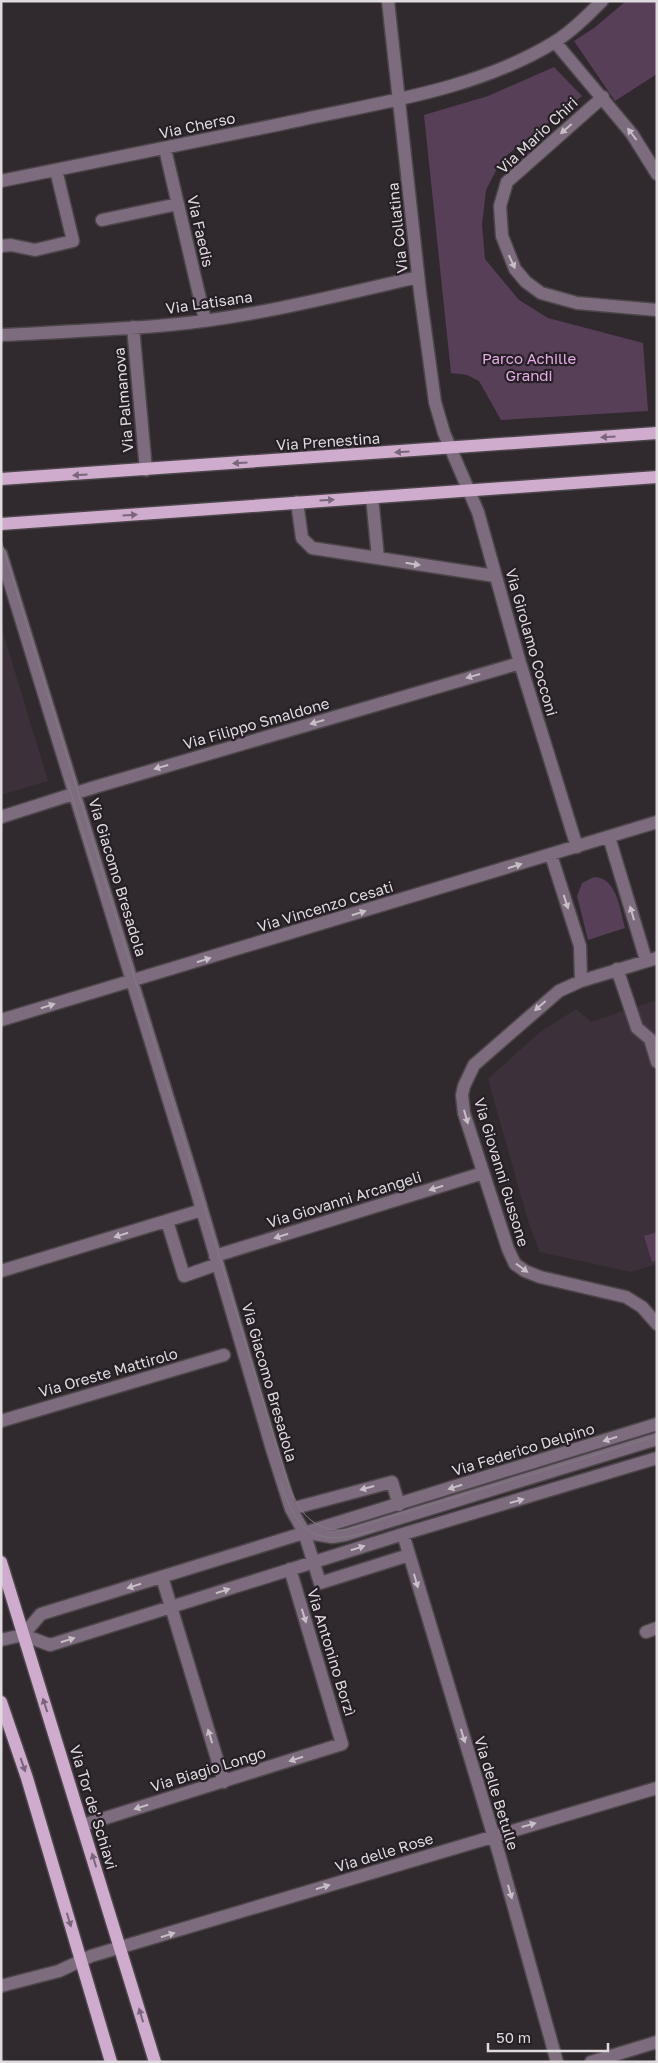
<svg xmlns="http://www.w3.org/2000/svg" width="658" height="2063" font-family="'Golos Text',sans-serif">
<style>
.built{fill:#3c313b}
.green{fill:#573f57}
.lines{fill:none;stroke-linecap:round;stroke-linejoin:round}
.minor-casing{stroke:#4c464b;stroke-width:15}
.major-casing{stroke:#4c464b;stroke-width:15}
.minor{stroke:#7d6c7d;stroke-width:12}
.major{stroke:#cfacce;stroke-width:12}
.tram{stroke:#817c80;stroke-width:1}
.oneway{fill:#c6bfc6}
.oneway2{fill:#7a667a}
.labels{text-anchor:middle;dominant-baseline:central;stroke-width:4.5;stroke-linejoin:round;paint-order:stroke}
.street-label{font-size:15px;fill:#dfdbdf;stroke:#262026}
.park-label{font-size:15px;fill:#e7ace6;stroke:#262026}
</style>
<rect width="100%" height="100%" fill="#302a2f"/>
<path class="built" d="M1 626 48 781 1 795Z
M657 1000V1264L631 1272 540 1252 529 1224 488 1079 539 1033 576 1009 591 1022Z"/>
<path class="green" d="M626 1H657V74L615 101 574 41 594 28Z
M554 67 582 96 502 159 486 190 482 225 485 259 519 300 548 318 643 343 648 411 501 420 479 381 467 375 451 373 424 115 488 96Z
M594 877C617 877 620 910 625 928L588 940 577 896 582 883Z
M657 1232V1260L652 1262 644 1236Z"/>
<g class="lines">
<g class="minor-casing">
<path id="minor" d="M388 1 420 292 435 402 444 433 478 512 520 663 577 847
M555 42 632 134 657 174
M603 97 507 182 500 206 502 236 515 269 526 282 541 293 577 303 657 310
M165 149 205 320
M1 181C97 162 192 143 286 123 375 103 474 91 553 43 571 32 587 16 602 1
M102 220 178 204
M1 246 11 245 35 250 73 241 56 170
M133 327 146 470
M1 335C57 332 113 330 168 325 253 317 336 296 418 277
M372 497 378 558
M297 502 302 538 312 548 495 576
M1 554 195 1186 272 1449 291 1509 304 1532 320 1583 409 1555
M1 817 95 787 520 663
M609 837 646 960
M551 855 580 946 581 981
M657 958 581 981 559 991 474 1065 464 1086 462 1095 464 1113 508 1249 515 1264 525 1271 540 1277 626 1297 642 1307 657 1324
M617 969 637 1028 650 1039 657 1062
M1 1020 657 822
M167 1221 184 1276 218 1264
M215 1256 483 1173
M1 1271 202 1210
M1 1421 224 1355
M291 1509 392 1482 399 1505
M307 1533 332 1537 345 1535 657 1439
M403 1534 499 1854 557 2062
M162 1577 224 1782
M646 1632 657 1628
M23 1635 41 1614 657 1424
M23 1635 50 1645 403 1534 657 1458
M1 1640 23 1635
M83 1825 342 1744 290 1569
M1 1986 59 1971 91 1956 657 1788
M591 2062 657 2042"/>
</g>
<g class="major-casing">
<path id="major" d="M1 479 657 433
M1 524 657 477
M1 1562 155 2062
M1 1702 27 1778 111 2062"/>
</g>
<use href="#minor" class="minor"/>
<use href="#major" class="major"/>
<path class="tram" d="M1 540 288 1482C297 1510 313 1533 347 1530L657 1436
M67 780 103 897
M281 1483C297 1538 321 1547 374 1530"/>
</g>
<defs><path id="oneway-solid" d="M-6-.8H1V-3.2L6.5 0L1 3.2V.8H-6Z" transform="scale(1.25)"/></defs>
<g class="oneway">
<use href="#oneway-solid" transform="translate(566 129) rotate(139)"/>
<use href="#oneway-solid" transform="translate(632 134) rotate(-127)"/>
<use href="#oneway-solid" transform="translate(512 262) rotate(65)"/>
<use href="#oneway-solid" transform="translate(413 564) rotate(9)"/>
<use href="#oneway-solid" transform="translate(473 676) rotate(164)"/>
<use href="#oneway-solid" transform="translate(317 722) rotate(164)"/>
<use href="#oneway-solid" transform="translate(161 767) rotate(164)"/>
<use href="#oneway-solid" transform="translate(515 866) rotate(-17)"/>
<use href="#oneway-solid" transform="translate(566 902) rotate(72)"/>
<use href="#oneway-solid" transform="translate(359 913) rotate(-17)"/>
<use href="#oneway-solid" transform="translate(632 913) rotate(-106)"/>
<use href="#oneway-solid" transform="translate(204 960) rotate(-17)"/>
<use href="#oneway-solid" transform="translate(48 1006) rotate(-17)"/>
<use href="#oneway-solid" transform="translate(540 1006) rotate(139)"/>
<use href="#oneway-solid" transform="translate(466 1117) rotate(74)"/>
<use href="#oneway-solid" transform="translate(436 1188) rotate(163)"/>
<use href="#oneway-solid" transform="translate(121 1235) rotate(163)"/>
<use href="#oneway-solid" transform="translate(281 1236) rotate(163)"/>
<use href="#oneway-solid" transform="translate(522 1268) rotate(36)"/>
<use href="#oneway-solid" transform="translate(610 1439) rotate(163)"/>
<use href="#oneway-solid" transform="translate(455 1487) rotate(163)"/>
<use href="#oneway-solid" transform="translate(367 1488) rotate(165)"/>
<use href="#oneway-solid" transform="translate(517 1501) rotate(-16)"/>
<use href="#oneway-solid" transform="translate(358 1548) rotate(-17)"/>
<use href="#oneway-solid" transform="translate(416 1581) rotate(74)"/>
<use href="#oneway-solid" transform="translate(134 1586) rotate(163)"/>
<use href="#oneway-solid" transform="translate(223 1591) rotate(-18)"/>
<use href="#oneway-solid" transform="translate(304 1616) rotate(73)"/>
<use href="#oneway-solid" transform="translate(68 1640) rotate(-17)"/>
<use href="#oneway-solid" transform="translate(210 1736) rotate(-107)"/>
<use href="#oneway-solid" transform="translate(463 1736) rotate(73)"/>
<use href="#oneway-solid" transform="translate(296 1759) rotate(162)"/>
<use href="#oneway-solid" transform="translate(141 1807) rotate(163)"/>
<use href="#oneway-solid" transform="translate(529 1825) rotate(-16)"/>
<use href="#oneway-solid" transform="translate(323 1887) rotate(-17)"/>
<use href="#oneway-solid" transform="translate(510 1892) rotate(74)"/>
<use href="#oneway-solid" transform="translate(168 1935) rotate(-17)"/>
</g>
<g class="oneway2">
<use href="#oneway-solid" transform="translate(608 437) rotate(176)"/>
<use href="#oneway-solid" transform="translate(402 452) rotate(176)"/>
<use href="#oneway-solid" transform="translate(240 463) rotate(176)"/>
<use href="#oneway-solid" transform="translate(80 475) rotate(176)"/>
<use href="#oneway-solid" transform="translate(327 500) rotate(-4)"/>
<use href="#oneway-solid" transform="translate(130 515) rotate(-4)"/>
<use href="#oneway-solid" transform="translate(45 1705) rotate(-108)"/>
<use href="#oneway-solid" transform="translate(23 1765) rotate(71)"/>
<use href="#oneway-solid" transform="translate(94 1860) rotate(-107)"/>
<use href="#oneway-solid" transform="translate(69 1920) rotate(73)"/>
<use href="#oneway-solid" transform="translate(141 2015) rotate(-107)"/>
</g>
<g class="labels">
<g class="street-label">
<text transform="translate(197 125) rotate(-12)">Via Cherso</text>
<text transform="translate(537 135) rotate(-43)">Via Mario Chiri</text>
<text transform="translate(397 228) rotate(-96)">Via Collatina</text>
<text transform="translate(201 231) rotate(77)">Via Faedis</text>
<text transform="translate(209 302) rotate(-8)">Via Latisana</text>
<text transform="translate(123 400) rotate(-95)">Via Palmanova</text>
<text transform="translate(328 441) rotate(-4)">Via Prenestina</text>
<text transform="translate(532 642) rotate(74)">Via Girolamo Cocconi</text>
<text transform="translate(256 723) rotate(-16)">Via Filippo Smaldone</text>
<text transform="translate(118 877) rotate(73)">Via Giacomo Bresadola</text>
<text transform="translate(325 906) rotate(-17)">Via Vincenzo Cesati</text>
<text transform="translate(502 1172) rotate(73)">Via Giovanni Gussone</text>
<text transform="translate(344 1199) rotate(-17)">Via Giovanni Arcangeli</text>
<text transform="translate(108 1372) rotate(-16)">Via Oreste Mattirolo</text>
<text transform="translate(270 1382) rotate(74)">Via Giacomo Bresadola</text>
<text transform="translate(523 1449) rotate(-17)">Via Federico Delpino</text>
<text transform="translate(332 1652) rotate(73)">Via Antonino Borzì</text>
<text transform="translate(208 1769) rotate(-17)">Via Biagio Longo</text>
<text transform="translate(497 1793) rotate(73)">Via delle Betulle</text>
<text transform="translate(94 1807) rotate(73)">Via Tor de' Schiavi</text>
<text transform="translate(384 1852) rotate(-17)">Via delle Rose</text>
</g>
<g class="park-label">
<text x="529" y="358">Parco Achille<tspan x="529" dy="17">Grandi</tspan></text>
</g>
</g>
<rect width="658" height="2063" fill="none" stroke="#dfdbdf" stroke-width="5"/>
<path d="M488 2043v8h120v-8" fill="none" stroke="#dfdbdf" stroke-width="2.5"/>
<text x="496" y="2043" font-size="15" fill="#dfdbdf" stroke="#262026" stroke-width="4" paint-order="stroke">50 m</text>
</svg>
